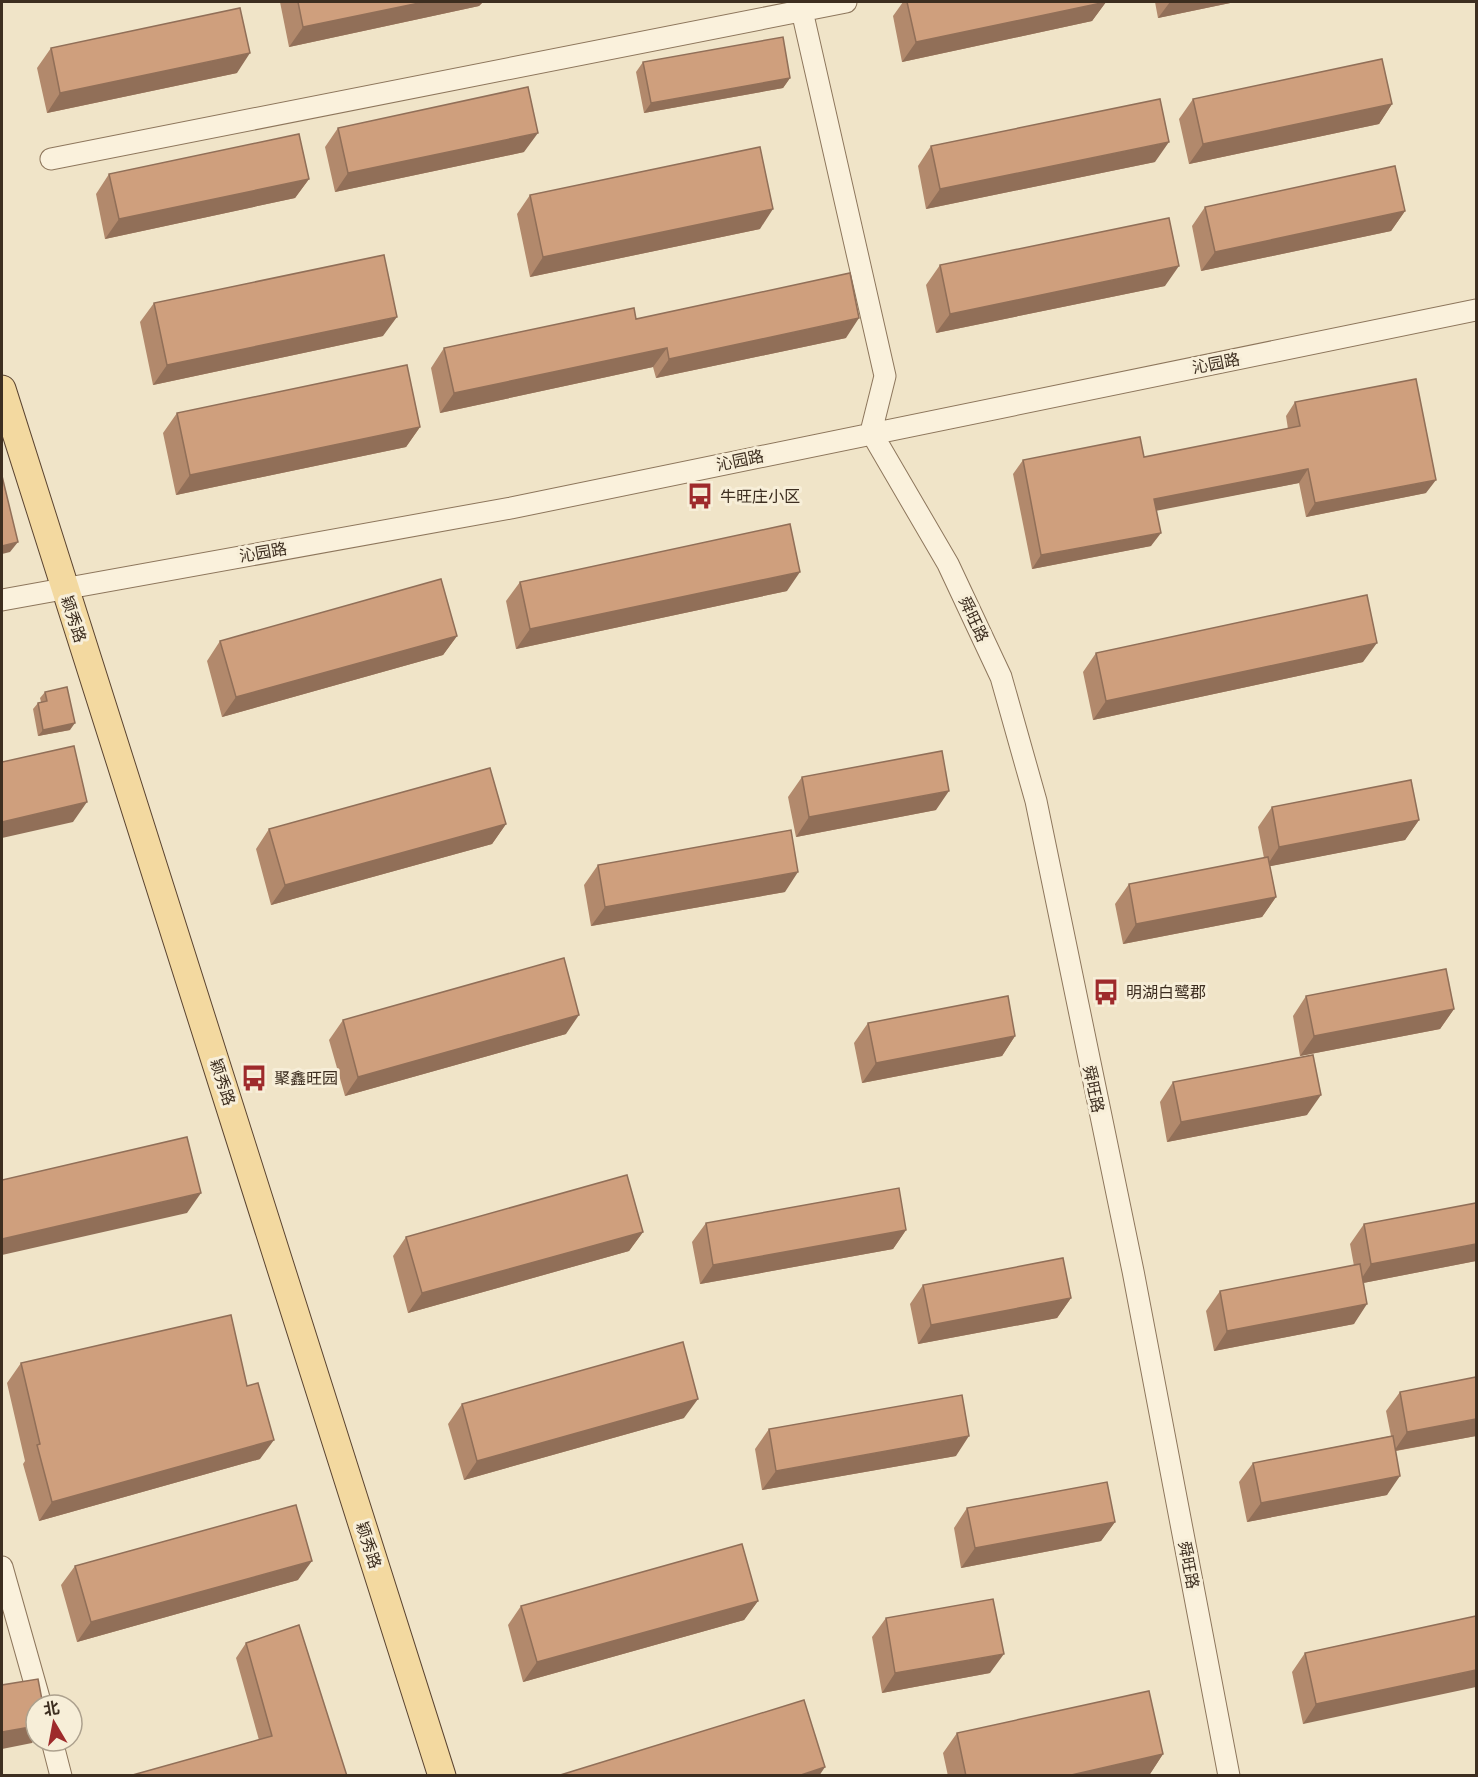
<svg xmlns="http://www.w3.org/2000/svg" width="1478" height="1777" font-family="Merriweather,'Noto Sans SC',serif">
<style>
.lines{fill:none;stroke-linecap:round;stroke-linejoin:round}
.minor-casing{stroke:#8d765c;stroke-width:23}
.major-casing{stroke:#5b4430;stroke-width:29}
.minor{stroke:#faf1dc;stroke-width:21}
.major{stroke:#f3d9a0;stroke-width:27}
.wall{fill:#b2896c}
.shaded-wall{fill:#916f58}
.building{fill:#cf9f7d;stroke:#916f58;stroke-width:1.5}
.labels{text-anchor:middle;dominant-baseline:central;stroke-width:6;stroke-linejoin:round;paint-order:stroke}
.street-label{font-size:16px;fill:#3d2e20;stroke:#f7eed8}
.poi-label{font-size:16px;fill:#3d2e20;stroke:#f7eed8;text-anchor:start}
</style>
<rect width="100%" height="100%" fill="#f0e4c8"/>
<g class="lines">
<g class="minor-casing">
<path id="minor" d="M800 2 885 376 871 432
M51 159 846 2
M871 432 948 564 1001 677 1036 801 1133 1271 1229 1776
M2 600 511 508 1476 310
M2 1567 41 1705
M52 1741 61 1776"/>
</g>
<g class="major-casing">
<path id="major" d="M2 389 442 1776"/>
</g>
<use href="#minor" class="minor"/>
<use href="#major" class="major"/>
</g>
<path class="wall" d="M280 2H483L479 6 289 47Z
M903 2H1106L1092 21 902 62 893 16Z
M1155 2H1235L1158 18Z
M51 48 237 73 47 113 37 68Z
M643 62 790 78 783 88 644 113 636 72Z
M1193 99 1392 104 1379 124 1189 164 1179 119Z
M338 128 524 152 335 192 325 147Z
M931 146 1155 162 926 209 918 166Z
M109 174 309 179 295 198 105 239 96 194Z
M530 195 760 229 530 277 517 214Z
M1205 207 1405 211 1391 231 1201 271 1192 226Z
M940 265 1165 286 936 333 926 285Z
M154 303 383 336 153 385 140 322Z
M636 319 846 338 656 378 653 367 440 413 431 368 444 348Z
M1295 402 1426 493 1306 517 1299 483 1156 510 1151 546 1032 569 1013 474 1023 460 1144 457 1288 429 1286 416Z
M177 413 420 427 406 447 176 495 163 433Z
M520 582 787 591 516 649 506 601Z
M457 636 443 655 222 717 207 661 220 641Z
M1096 653 1363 662 1093 720 1083 672Z
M45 692 70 730 38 736 33 709 38 703 41 702 40 698Z
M802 777 936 810 796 837 788 797Z
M1272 807 1419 820 1405 840 1270 866 1276 897 1262 917 1123 944 1115 904 1129 884 1264 858 1258 827Z
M506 824 492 844 271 905 256 849 269 829Z
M598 865 785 892 591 926 584 885Z
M1306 996 1454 1009 1440 1029 1300 1056 1293 1016Z
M343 1020 566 1034 345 1096 329 1040Z
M868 1023 1015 1036 1002 1056 862 1083 854 1043Z
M1173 1082 1307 1115 1167 1142 1160 1102Z
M706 1223 906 1230 893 1249 700 1284 692 1242Z
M1364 1224 1476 1261 1363 1283 1354 1324 1214 1351 1206 1311 1220 1291 1354 1266 1350 1244Z
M643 1232 629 1251 408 1313 393 1256 406 1237Z
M923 1285 1071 1298 1057 1318 918 1344 910 1304Z
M21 1363 260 1459 39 1521 23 1464 25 1461 7 1383Z
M1400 1392 1476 1436 1396 1451 1387 1495 1247 1522 1239 1482 1253 1463 1391 1436 1386 1411Z
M462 1404 684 1418 464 1480 448 1424Z
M769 1429 956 1456 762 1490 755 1449Z
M967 1508 1115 1522 1101 1541 961 1568 954 1528Z
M75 1566 298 1580 77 1642 61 1585Z
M758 1601 744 1620 523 1682 508 1625 521 1606Z
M1476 1616 1303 1724 1292 1672 1305 1653Z
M886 1618 990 1673 882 1693 872 1637Z
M246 1643 347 1776 259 1740 236 1658Z
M957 1733 1163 1754 1150 1774 1141 1776H948L943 1753Z"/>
<path class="shaded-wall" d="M424 2H483L479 6 289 47 303 27Z
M1106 2 1092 21 902 62 916 42Z
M1170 2H1235L1158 18Z
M250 53 237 73 47 113 60 93Z
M790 78 783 88 644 113 651 103Z
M1392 104 1379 124 1189 164 1203 144Z
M538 133 524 152 335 192 348 173Z
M1169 142 1155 162 926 209 940 189Z
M309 179 295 198 105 239 119 219Z
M773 209 760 229 530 277 543 257Z
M1405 211 1391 231 1201 271 1215 252Z
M1179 266 1165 286 936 333 950 314Z
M397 317 383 336 153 385 167 365Z
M859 318 846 338 656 378 669 359Z
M667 348 653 367 440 413 454 393Z
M420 427 406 447 176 495 190 475Z
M1308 469 1299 483 1145 513 1154 499Z
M1436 480 1426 493 1306 517 1315 503Z
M1161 533 1151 546 1032 569 1041 555Z
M18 542 10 552 2 554V546Z
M800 572 787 591 516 649 530 629Z
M457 636 443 655 222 717 236 697Z
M1377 643 1363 662 1093 720 1106 701Z
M75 723 70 730 38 736 43 730Z
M949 791 936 810 796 837 809 817Z
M87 802 73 822 2 838V822Z
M1419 820 1405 840 1266 867 1279 847Z
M506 824 492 844 271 905 285 885Z
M798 872 785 892 591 926 605 907Z
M1276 897 1262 917 1123 944 1136 924Z
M1454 1009 1440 1029 1300 1056 1314 1036Z
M579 1015 566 1034 345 1096 358 1077Z
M1015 1036 1002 1056 862 1083 876 1063Z
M1321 1095 1307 1115 1167 1142 1181 1122Z
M201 1193 187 1213 2 1255V1239Z
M906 1230 893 1249 700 1284 713 1265Z
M643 1232 629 1251 408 1313 422 1293Z
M1476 1244V1261L1358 1284 1371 1264Z
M1071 1298 1057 1318 918 1344 931 1325Z
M1367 1304 1354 1324 1214 1351 1227 1331Z
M698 1399 684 1418 464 1480 477 1461Z
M1476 1419V1436L1394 1451 1407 1432Z
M969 1436 956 1456 762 1490 776 1471Z
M274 1440 260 1459 39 1521 52 1502Z
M1400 1476 1387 1495 1247 1522 1261 1503Z
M1115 1522 1101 1541 961 1568 975 1548Z
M312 1561 298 1580 77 1642 91 1622Z
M758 1601 744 1620 523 1682 537 1662Z
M1004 1654 990 1673 882 1693 895 1673Z
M1476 1670V1687L1303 1724 1316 1704Z
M36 1726V1738L32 1743 2 1749V1732Z
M1163 1754 1150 1774 1141 1776H1067Z
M825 1767 819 1776H798Z"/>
<path class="building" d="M298 2H424L303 27Z
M907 2H1106L916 42Z
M240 8 250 53 60 93 51 48Z
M783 37 790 78 651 103 643 62Z
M1382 59 1392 104 1203 144 1193 99Z
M528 87 538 133 348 173 338 128Z
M1160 99 1169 142 940 189 931 146Z
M299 134 309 179 119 219 109 174Z
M760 147 773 209 543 257 530 195Z
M1395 166 1405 211 1215 252 1205 207Z
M1169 218 1179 266 950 314 940 265Z
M384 255 397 317 167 365 154 303Z
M850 273 859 318 669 359 667 348 454 393 444 348 634 308 636 319Z
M407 365 420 427 190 475 177 413Z
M1416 379 1436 480 1315 503 1308 469 1154 499 1161 533 1041 555 1023 460 1140 437 1144 457 1300 426 1295 402Z
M2 476 18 542 2 546Z
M790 524 800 572 530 629 520 582Z
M441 579 457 636 236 697 220 641Z
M1367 595 1377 643 1106 701 1096 653Z
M67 687 75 723 43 730 38 703 47 701 45 692Z
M74 746 87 802 2 822V762Z
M942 751 949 791 809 817 802 777Z
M490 768 506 824 285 885 269 829Z
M1411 780 1419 820 1279 847 1272 807Z
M791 830 798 872 605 907 598 865Z
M1268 857 1276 897 1136 924 1129 884Z
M564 958 579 1015 358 1077 343 1020Z
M1446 969 1454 1009 1314 1036 1306 996Z
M1008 996 1015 1036 876 1063 868 1023Z
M1313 1055 1321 1095 1181 1122 1173 1082Z
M187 1137 201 1193 2 1239V1180Z
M627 1175 643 1232 422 1293 406 1237Z
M899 1188 906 1230 713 1265 706 1223Z
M1476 1203V1244L1371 1264 1364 1224Z
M1063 1258 1071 1298 931 1325 923 1285Z
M1360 1264 1367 1304 1227 1331 1220 1291Z
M231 1315 247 1386 258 1383 274 1440 52 1502 37 1445 40 1444 21 1363Z
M683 1342 698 1399 477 1461 462 1404Z
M1476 1377V1419L1407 1432 1400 1392Z
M962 1395 969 1436 776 1471 769 1429Z
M1393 1436 1400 1476 1261 1503 1253 1463Z
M1107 1482 1115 1522 975 1548 967 1508Z
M296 1505 312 1561 91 1622 75 1566Z
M742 1544 758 1601 537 1662 521 1606Z
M993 1599 1004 1654 895 1673 886 1618Z
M1476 1616V1670L1316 1704 1305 1653Z
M299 1625 347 1776H129L272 1736 246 1643Z
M38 1679 43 1705H36V1726L2 1732V1685Z
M1149 1691 1163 1754 1067 1776H966L957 1733Z
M804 1700 825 1767 798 1776H557Z"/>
<defs>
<g id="bus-bare" transform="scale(2.07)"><path d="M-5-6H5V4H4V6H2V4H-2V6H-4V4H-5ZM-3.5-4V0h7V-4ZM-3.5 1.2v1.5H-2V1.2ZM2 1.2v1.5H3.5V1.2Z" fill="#9e2a2b" stroke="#f7eed8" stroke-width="2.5" paint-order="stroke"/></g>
</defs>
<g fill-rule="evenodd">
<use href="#bus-bare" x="700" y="496"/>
<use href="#bus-bare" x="1106" y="992"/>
<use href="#bus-bare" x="254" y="1078"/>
</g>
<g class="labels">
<g class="street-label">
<text transform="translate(1216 363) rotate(-11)">沁园路</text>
<text transform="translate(740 460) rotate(-12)">沁园路</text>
<text transform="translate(263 552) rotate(-10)">沁园路</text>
<text transform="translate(74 619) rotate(72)">颖秀路</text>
<text transform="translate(974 619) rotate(65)">舜旺路</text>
<text transform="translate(223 1082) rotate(72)">颖秀路</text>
<text transform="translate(1094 1089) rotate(78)">舜旺路</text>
<text transform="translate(369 1545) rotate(72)">颖秀路</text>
<text transform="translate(1189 1565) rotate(79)">舜旺路</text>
</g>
<g class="poi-label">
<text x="720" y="496">牛旺庄小区</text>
<text x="1126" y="992">明湖白鹭郡</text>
<text x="274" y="1078">聚鑫旺园</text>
</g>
</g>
<rect width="1478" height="1777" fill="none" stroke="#3d2e20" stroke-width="6"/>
<g transform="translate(54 1723) rotate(350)"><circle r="28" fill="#f7eed8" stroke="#ada18e" stroke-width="1.5"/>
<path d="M0-4.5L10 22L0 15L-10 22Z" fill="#9e2a2b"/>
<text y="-9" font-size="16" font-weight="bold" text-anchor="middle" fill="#3d2e20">北</text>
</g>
</svg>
